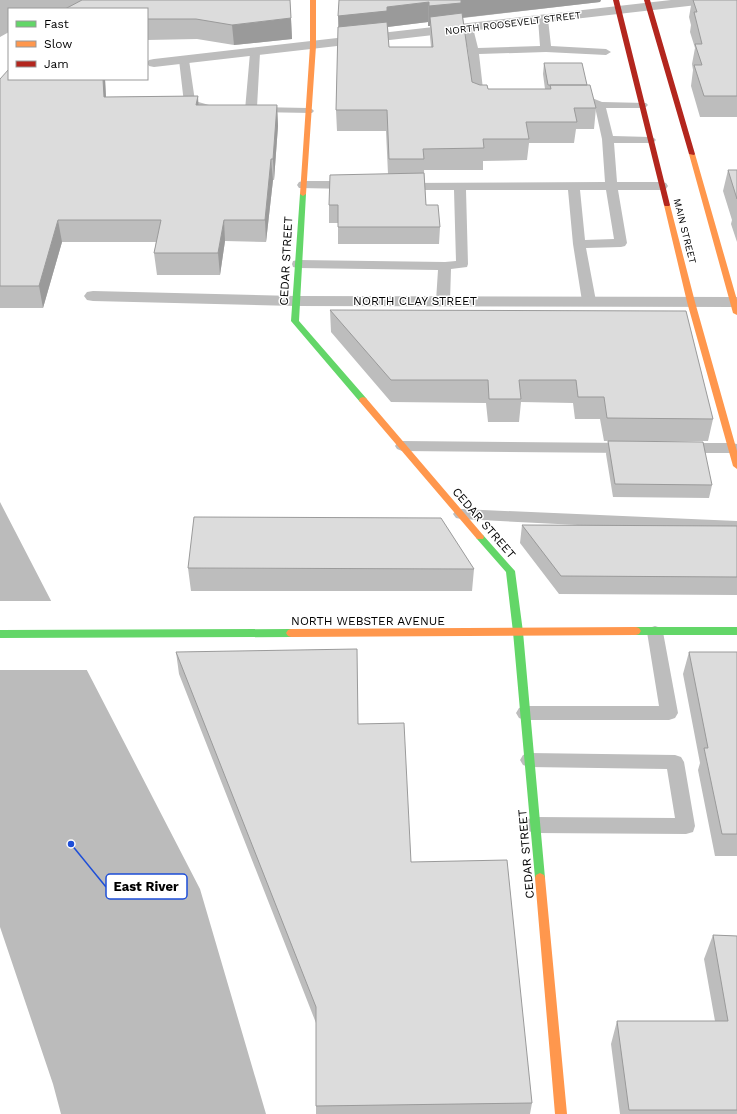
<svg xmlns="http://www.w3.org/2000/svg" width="737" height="1114" font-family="'Work Sans',sans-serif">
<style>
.water{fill:#bbb}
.pier{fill:#fff}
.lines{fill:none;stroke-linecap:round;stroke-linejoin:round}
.lane{fill:#bdbdbd;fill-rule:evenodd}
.street{fill:#bdbdbd;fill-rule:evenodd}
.fast{fill:#63d668;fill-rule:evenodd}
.slow{fill:#ff974d;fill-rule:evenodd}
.jam{fill:#b3261e;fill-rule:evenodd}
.wall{fill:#bdbdbd;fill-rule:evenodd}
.shaded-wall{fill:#9a9a9a}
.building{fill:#dcdcdc;stroke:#9a9a9a}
.labels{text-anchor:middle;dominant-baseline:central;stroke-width:3;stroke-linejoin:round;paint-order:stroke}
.far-street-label{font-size:10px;fill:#000;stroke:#fff}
.street-label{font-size:12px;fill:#000;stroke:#fff}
.leader{fill:none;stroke:#1d4ed8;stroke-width:1.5}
.callout-dot{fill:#1d4ed8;stroke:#fff;stroke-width:1.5}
.callout{fill:#fff;stroke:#1d4ed8;stroke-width:1.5}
.callout-label{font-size:13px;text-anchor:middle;font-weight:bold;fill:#000}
</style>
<rect width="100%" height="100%" fill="#fff"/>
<path class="water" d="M0 0H124L89 9H9V32L0 37Z
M0 502 200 889 266 1114H61L53 1084 0 927Z"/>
<path class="pier" d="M0 601H53L89 670H0Z"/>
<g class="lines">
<path class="lane" d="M543 16 548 19 551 46 606 49 611 52 606 55 546 52 479 54 484 98 489 101 483 104 475 103 473 101 468 51 463 28 464 26H472L473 28 478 48 540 46 538 19Z
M255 50 260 53 257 107 308 108 312 109 314 111 312 113 247 112 245 110 250 53Z
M184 57 189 60 195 101 209 105 211 107 209 109 205 110 186 105 184 103 179 60Z
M574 98H592L602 102 646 103 648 105 646 107 642 108H606L613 136 650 137 654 138 656 140 654 142 650 143H614L617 182H662L666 183 668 186 666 189 662 190H618L627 243 625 246 621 247 586 248 596 301 594 304H584L582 301 573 244 568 190H466L468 264 467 267 451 269 450 301 448 304H438L436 301 438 270 298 268 293 267 292 264 293 261 298 260 445 262 456 261 454 190H404L400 189 398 186 400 183 605 182 602 139 595 107 590 104 570 103 568 101 570 99ZM580 190H606L614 239 585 240Z
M303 181H351L355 182 357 185 355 188 351 189 299 188 297 185 299 182Z
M402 441 629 443 634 445 636 448 634 451 629 453 402 451 397 449 395 446 397 443Z
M682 443H732L737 444V452L732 453H682L677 451 675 448 677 445Z
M461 509 737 521V533L461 519 456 518 453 514 456 510Z
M655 626 661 628 663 632 678 713 675 718 669 720H525L519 718 516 713 519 708 525 706H659L647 632 649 628Z
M529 753 675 755 681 757 684 762 695 826 693 832 686 834 535 833 528 831 526 825 528 819 535 817 675 818 667 769 529 767 523 765 520 760 523 755Z"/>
<path class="street" d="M671 0H713L711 3 706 4 154 67 149 66 147 63 149 60 154 59Z
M93 291 295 296 737 297V307L295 306 93 301 87 300 84 296 87 292Z"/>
<path class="fast" d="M303 192 306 194 299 321 366 398 367 400 366 402H360L291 321 300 194Z
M480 534 483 535 515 571 523 632 545 878 544 881 540 883 536 881 535 878 513 632 506 572 477 539 476 537Z
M636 627H737V635H636L633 634 631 631 633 628Z
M291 629 294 630 296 633 294 636 291 637 0 638V630Z"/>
<path class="slow" d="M310 0H316V46L306 194 303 196 300 194 310 46Z
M692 152 695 154 737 300V315L733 313 689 154Z
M667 203 670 205 695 302 737 451V469L733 466 687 302 664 205Z
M363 397 366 398 483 535 484 537 483 539H477L360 402 359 400 360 398Z
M636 627 639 628 641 631 639 634 636 635 291 637 288 636 286 633 288 630 291 629Z
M540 873 544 875 545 878 567 1114H555L535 878 536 875Z"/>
<path class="jam" d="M613 0H619L670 205 669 206H665L664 205Z
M644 0H650L695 154 694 155 689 154Z"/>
</g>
<path class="wall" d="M290 0 292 39 234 45 197 39 147 40V9Z
M339 0H601L600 2 463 18 472 82 488 89H545L543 74 544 63 587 85 596 108 594 129H576L574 143H529L527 160 483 161V170H424L426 205 440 227 439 244H338V223H329V205L388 174 386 131H337L336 110ZM428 22V26H430V37L431 47H389L388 27Z
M692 0H737V117H700L691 86 693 70 692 64 695 48 690 32 691 25 689 17Z
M0 79H105L106 97 198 96V105H277L278 126 274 180H273L266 242 225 241 220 275H157L154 253 156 242H62L43 308H0Z
M728 170H737V242L731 224 732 220 723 191Z
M330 310 713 419 708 441H604L600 419H575L573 403 521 402 519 422H488L486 403 391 402 331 332Z
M608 441 712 485 709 498 613 497 606 454Z
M522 525 737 526V595L559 594 520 543Z
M188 568 474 569 472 591H191Z
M176 652 358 724 411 862 532 1103 530 1114H316V1023L179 674Z
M689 652H737V856H715L698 770 700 763 683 674Z
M713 935 737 936V1114H620L611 1044 617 1021H715L704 959Z"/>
<path class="shaded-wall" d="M460 0H601L600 2 460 18 430 17V26H428L429 6Z
M429 2 428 22 387 27 339 36 338 16 387 7Z
M291 18 292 39 234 45 232 25Z
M103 79H105L107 117 104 97Z
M198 96 199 117 196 105Z
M277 105 278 126 274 180 273 159Z
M271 159 273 180 266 242 265 220Z
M58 220 62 242 43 308 39 286Z
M224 220 225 241 220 275 218 253Z"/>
<path class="building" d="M82 0H290L291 18 232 25 196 19H147V9H65Z
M339 0H461V3L429 6V2L387 7V11L338 16Z
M693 0H737V96H704L694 65H702L695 44H702L694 12H697Z
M462 13 472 82 480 85H487L488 89H551L550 85H590L596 108H574L577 122H526L529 139H483L484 148 423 149 424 159H389L387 110H336L338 27 387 22 389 47H433L430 17Z
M544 63H582L587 85H548Z
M9 69V79H103L104 97 198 96 196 105H277L273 159H271L265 220H224L218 253H154L161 220H58L39 286H0V79Z
M728 170H737V199Z
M424 173 426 205H438L440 227H338V205H329L330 175Z
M330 310 686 311 713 419 607 418 604 397H578L576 380H519L521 399H489L488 380H391Z
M608 441 703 442 712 485 615 484Z
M194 517 441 518 474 569 188 568Z
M522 525 737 526V577L561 576Z
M357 649 358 724 404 723 411 862 507 860 532 1103 316 1106V1007L176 652Z
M689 652H737V834H722L704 748H708Z
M713 935 737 936V1110H629L617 1021H728Z"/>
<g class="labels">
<g class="far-street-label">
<text transform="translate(513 23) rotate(-7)">NORTH ROOSEVELT STREET</text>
<text transform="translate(685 231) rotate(76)">MAIN STREET</text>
</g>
<g class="street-label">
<text transform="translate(286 261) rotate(-87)">CEDAR STREET</text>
<text x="415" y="301">NORTH CLAY STREET</text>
<text transform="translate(484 523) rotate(49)">CEDAR STREET</text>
<text x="368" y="621">NORTH WEBSTER AVENUE</text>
<text transform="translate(526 854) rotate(-95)">CEDAR STREET</text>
</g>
</g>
<path class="leader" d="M71 844L106 887"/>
<circle class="callout-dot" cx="71" cy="844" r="4"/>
<rect class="callout" x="106" y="874" width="81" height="25" rx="4"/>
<g class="callout-label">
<text x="146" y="891">East River</text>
</g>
<rect x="8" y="8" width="140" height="72" fill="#ffffff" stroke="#999999"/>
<rect x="16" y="21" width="20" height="6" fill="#63d668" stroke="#999999"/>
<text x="44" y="28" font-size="12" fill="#000000">Fast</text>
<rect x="16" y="41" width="20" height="6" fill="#ff974d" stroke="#999999"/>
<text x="44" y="48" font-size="12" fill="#000000">Slow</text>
<rect x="16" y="61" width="20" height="6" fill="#b3261e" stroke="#999999"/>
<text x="44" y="68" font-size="12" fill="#000000">Jam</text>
</svg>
